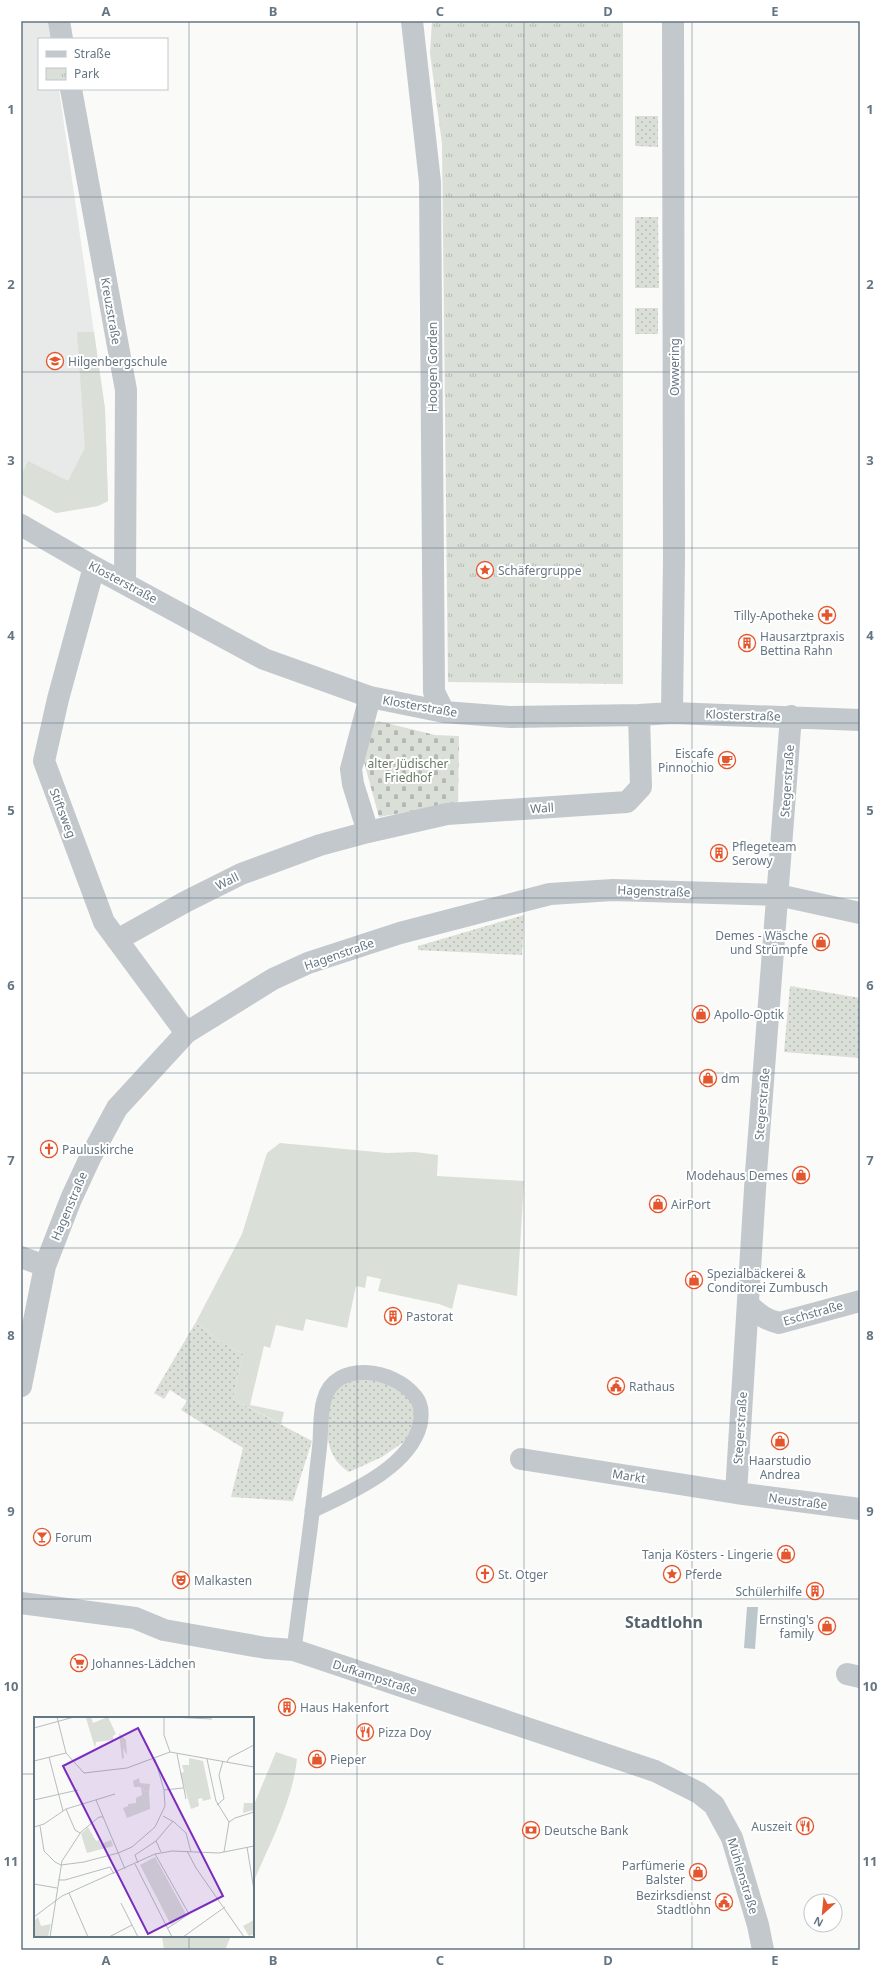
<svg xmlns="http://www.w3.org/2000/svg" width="881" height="1971" font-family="'Noto Sans',sans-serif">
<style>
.built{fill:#e8e9e9}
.grass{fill:url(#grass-dots)}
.cemetery{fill:url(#cemetery-stones)}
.park{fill:url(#park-tufts)}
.garden{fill:#dadfd7}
.water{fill:#bbc7cb}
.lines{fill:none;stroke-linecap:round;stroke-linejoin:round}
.lane{stroke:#c3c8cc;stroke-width:15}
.street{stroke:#c3c8cc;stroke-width:22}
.grid{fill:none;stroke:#657683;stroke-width:1;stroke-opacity:0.55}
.labels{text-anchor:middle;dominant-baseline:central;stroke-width:4;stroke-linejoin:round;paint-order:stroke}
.street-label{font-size:12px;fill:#657683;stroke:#fff}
.poi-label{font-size:12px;fill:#657683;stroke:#fff;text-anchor:start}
.park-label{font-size:12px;fill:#687a64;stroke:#fff}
.district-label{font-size:16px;font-weight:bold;fill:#57646e;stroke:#fff}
.inset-road{fill:none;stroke:#b5bdc2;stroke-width:1}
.view{fill:#7b2cbf;fill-opacity:0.15;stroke:#7b2cbf;stroke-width:2}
.inset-edge{fill:none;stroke:#657683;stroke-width:2}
.neatline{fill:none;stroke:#657683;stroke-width:1.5}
.grid-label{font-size:13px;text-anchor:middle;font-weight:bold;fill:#657683}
</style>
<defs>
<pattern id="grass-dots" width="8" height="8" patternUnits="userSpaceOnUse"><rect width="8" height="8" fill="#dadfd7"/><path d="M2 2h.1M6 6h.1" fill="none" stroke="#b4b9b4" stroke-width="1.8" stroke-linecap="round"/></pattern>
<pattern id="cemetery-stones" width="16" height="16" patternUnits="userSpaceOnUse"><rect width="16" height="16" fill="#dadfd7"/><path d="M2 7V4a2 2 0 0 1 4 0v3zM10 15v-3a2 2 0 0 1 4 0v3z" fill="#b4b9b4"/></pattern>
<pattern id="park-tufts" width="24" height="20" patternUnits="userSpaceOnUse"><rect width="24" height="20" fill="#dadfd7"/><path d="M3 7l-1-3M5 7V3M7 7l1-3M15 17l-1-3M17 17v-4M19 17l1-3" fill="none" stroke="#b4b9b4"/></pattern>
</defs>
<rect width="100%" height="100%" fill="#fafaf8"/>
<path class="built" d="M21 21H49L52 39H39V89H59L105 409 108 501 98 506 56 513 21 494Z"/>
<path class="grass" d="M635 116H658V147L635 146Z
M635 217H658L659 288H635Z
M635 308H658V334H635Z
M524 915 522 955 418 950V946Z
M790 986 860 998V1058L784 1052Z
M196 1322 218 1340 243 1354 233 1399 312 1441 293 1501 231 1497 243 1448 181 1410 187 1401 170 1390 164 1399 154 1393Z
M350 1375 400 1385 419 1415 408 1439 382 1457 349 1472C328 1459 326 1437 327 1414 328 1409 327 1402 328 1398 331 1392 345 1380 350 1375Z"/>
<path class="cemetery" d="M378 721 435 735 459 736 458 805H445L379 817 361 751 369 728Z"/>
<path class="park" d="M432 21H623V684L448 682 442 144 430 53Z"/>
<path class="garden" d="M77 332H94L105 409 108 501 98 506 56 513 21 494V476L28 461 68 481 85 448Z
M280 1143 387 1153 415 1152 438 1155 437 1176 524 1181 517 1296 458 1284 452 1309 439 1304 378 1291 381 1279 367 1276 365 1288 356 1286 347 1328 306 1319 303 1331 276 1325 270 1348 264 1346 250 1405 284 1412 281 1424 233 1399 243 1354 218 1340 196 1322 242 1234 267 1153Z
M276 1752 297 1759C292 1803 270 1843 253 1883V1807Z
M162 1936H231L225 1950H164Z"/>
<path class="water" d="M747 1607H758L755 1649 744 1648Z"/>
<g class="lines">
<path class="lane" d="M294 1650C301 1593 310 1536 316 1479 317 1467 319 1454 320 1442 321 1429 320 1413 324 1400 335 1359 394 1369 415 1396 422 1404 422 1415 420 1425 409 1468 349 1493 312 1511"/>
<path class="street" d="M59 21 62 39
M412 21 430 182 434 692 444 712
M71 89 126 390 125 583
M21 525 94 567 264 659 370 697 444 712 510 717 639 715 672 713 860 720
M94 567 58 699 44 761 104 922 186 1033
M672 713 674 559 673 21
M368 832 353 784 351 769 370 697
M117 940 185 902 241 874 320 845 368 832 447 814 627 802 641 787 639 715
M21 1257 45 1266
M749 1305C758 1314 766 1320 779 1323L860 1301
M21 1386 45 1266 71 1199 90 1158 117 1108 186 1033 273 979 308 963 400 933 550 894 613 890 778 895 860 913
M521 1459 736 1493 860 1509
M736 1493 756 1173 791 716
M21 1603 135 1618 164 1630 266 1648 294 1650 655 1771 699 1793 714 1805 732 1838 758 1925 763 1950
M847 1674 860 1677"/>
</g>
<path class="grid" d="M189 21V1718M357 21V1950M524 21V1950M692 21V1950M21 197H860M21 372H860M21 548H860M21 723H860M21 898H860M21 1073H860M21 1248H860M21 1423H860M21 1599H860M21 1774H35M253 1774H860M189 1936V1950"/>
<defs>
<g id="school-ring" transform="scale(0.9)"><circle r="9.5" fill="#fff" stroke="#e4572e" stroke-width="1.5"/><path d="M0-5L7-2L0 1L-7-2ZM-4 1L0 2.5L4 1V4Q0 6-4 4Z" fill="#e4572e"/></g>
<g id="sight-ring" transform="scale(0.9)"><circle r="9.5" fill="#fff" stroke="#e4572e" stroke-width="1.5"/><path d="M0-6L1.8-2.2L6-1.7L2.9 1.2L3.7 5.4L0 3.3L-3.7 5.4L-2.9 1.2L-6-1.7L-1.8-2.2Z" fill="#e4572e"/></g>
<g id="pharmacy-ring" transform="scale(0.9)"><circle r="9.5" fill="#fff" stroke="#e4572e" stroke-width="1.5"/><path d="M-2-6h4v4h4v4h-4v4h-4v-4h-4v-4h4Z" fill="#e4572e"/></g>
<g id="building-ring" transform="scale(0.9)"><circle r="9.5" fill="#fff" stroke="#e4572e" stroke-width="1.5"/><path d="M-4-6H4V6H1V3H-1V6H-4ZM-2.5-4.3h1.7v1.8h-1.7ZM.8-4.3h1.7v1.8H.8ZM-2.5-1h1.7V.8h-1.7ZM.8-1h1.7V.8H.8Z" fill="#e4572e"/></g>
<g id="cafe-ring" transform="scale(0.9)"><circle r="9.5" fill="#fff" stroke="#e4572e" stroke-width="1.5"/><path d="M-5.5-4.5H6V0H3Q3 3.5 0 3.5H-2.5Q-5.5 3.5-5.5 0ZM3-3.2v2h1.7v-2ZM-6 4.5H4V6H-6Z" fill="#e4572e"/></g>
<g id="shop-ring" transform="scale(0.9)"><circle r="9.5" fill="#fff" stroke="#e4572e" stroke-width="1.5"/><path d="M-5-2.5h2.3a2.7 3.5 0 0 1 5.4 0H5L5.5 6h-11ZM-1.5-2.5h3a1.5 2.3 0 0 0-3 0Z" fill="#e4572e"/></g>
<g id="church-ring" transform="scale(0.9)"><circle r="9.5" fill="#fff" stroke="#e4572e" stroke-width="1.5"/><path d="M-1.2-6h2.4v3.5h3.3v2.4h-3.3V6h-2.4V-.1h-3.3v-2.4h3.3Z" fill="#e4572e"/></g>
<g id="civic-ring" transform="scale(0.9)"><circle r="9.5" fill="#fff" stroke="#e4572e" stroke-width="1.5"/><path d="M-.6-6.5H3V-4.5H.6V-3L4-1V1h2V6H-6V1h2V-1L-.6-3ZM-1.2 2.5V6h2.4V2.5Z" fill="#e4572e"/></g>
<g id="bar-ring" transform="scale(0.9)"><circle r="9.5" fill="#fff" stroke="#e4572e" stroke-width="1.5"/><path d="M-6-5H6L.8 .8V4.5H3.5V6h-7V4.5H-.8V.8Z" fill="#e4572e"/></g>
<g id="theatre-ring" transform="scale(0.9)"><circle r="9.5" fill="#fff" stroke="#e4572e" stroke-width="1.5"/><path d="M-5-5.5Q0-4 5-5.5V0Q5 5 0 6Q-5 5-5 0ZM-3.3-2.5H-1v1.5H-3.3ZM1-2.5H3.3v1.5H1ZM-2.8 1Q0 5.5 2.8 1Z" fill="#e4572e"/></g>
<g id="supermarket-ring" transform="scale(0.9)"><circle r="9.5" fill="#fff" stroke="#e4572e" stroke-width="1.5"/><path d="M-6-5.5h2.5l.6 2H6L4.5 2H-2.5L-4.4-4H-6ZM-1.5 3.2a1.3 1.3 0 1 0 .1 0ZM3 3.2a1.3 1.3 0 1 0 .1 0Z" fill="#e4572e"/></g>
<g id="restaurant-ring" transform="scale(0.9)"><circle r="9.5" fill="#fff" stroke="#e4572e" stroke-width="1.5"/><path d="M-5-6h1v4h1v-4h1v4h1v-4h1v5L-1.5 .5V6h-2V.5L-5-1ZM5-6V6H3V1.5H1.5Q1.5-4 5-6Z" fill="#e4572e"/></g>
<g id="bank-ring" transform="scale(0.9)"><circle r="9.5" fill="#fff" stroke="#e4572e" stroke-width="1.5"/><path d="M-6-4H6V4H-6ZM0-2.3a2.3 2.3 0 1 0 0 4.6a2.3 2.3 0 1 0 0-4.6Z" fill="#e4572e"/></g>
</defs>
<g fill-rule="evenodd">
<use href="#school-ring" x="55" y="361"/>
<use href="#sight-ring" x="485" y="570"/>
<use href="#pharmacy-ring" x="827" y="615"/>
<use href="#building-ring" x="747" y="643"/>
<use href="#cafe-ring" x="727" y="760"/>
<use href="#building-ring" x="719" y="853"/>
<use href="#shop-ring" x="821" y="942"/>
<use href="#shop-ring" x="701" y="1014"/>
<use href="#shop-ring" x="708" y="1078"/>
<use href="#church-ring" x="49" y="1149"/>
<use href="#shop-ring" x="801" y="1175"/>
<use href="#shop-ring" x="658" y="1204"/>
<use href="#shop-ring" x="694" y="1280"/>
<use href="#building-ring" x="393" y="1316"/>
<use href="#civic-ring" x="616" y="1386"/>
<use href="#shop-ring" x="780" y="1441"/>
<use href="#bar-ring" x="42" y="1537"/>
<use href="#shop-ring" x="786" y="1554"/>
<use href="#church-ring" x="485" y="1574"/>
<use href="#sight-ring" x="672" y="1574"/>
<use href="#theatre-ring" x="181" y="1580"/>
<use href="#building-ring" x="815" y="1591"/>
<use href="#shop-ring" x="827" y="1626"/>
<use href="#supermarket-ring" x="79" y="1663"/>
<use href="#building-ring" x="287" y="1707"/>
<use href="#restaurant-ring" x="365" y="1732"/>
<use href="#shop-ring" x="317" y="1759"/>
<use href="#restaurant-ring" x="805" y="1826"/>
<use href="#bank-ring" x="531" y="1830"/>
<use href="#shop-ring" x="698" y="1872"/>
<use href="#civic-ring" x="724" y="1902"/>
</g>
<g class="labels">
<g class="street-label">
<text transform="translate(111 311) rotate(80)">Kreuzstraße</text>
<text transform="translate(432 367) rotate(-90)">Hoogen Gorden</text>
<text transform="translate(674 367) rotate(-90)">Owwering</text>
<text transform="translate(123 582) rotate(28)">Klosterstraße</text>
<text transform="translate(420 706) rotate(10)">Klosterstraße</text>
<text transform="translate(743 715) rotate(2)">Klosterstraße</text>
<text transform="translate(787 781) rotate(-86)">Stegerstraße</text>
<text transform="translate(542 808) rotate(-4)">Wall</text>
<text transform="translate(63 813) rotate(69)">Stiftsweg</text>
<text transform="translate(227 881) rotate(-26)">Wall</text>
<text transform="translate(654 891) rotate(2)">Hagenstraße</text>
<text transform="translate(339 954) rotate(-19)">Hagenstraße</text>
<text transform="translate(762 1104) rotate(-85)">Stegerstraße</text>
<text transform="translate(69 1206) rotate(-67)">Hagenstraße</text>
<text transform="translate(813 1313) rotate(-16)">Eschstraße</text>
<text transform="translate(740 1428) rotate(-86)">Stegerstraße</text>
<text transform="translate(629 1476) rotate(9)">Markt</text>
<text transform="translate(798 1501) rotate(7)">Neustraße</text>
<text transform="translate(375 1677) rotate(18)">Dufkampstraße</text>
<text transform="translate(743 1876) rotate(73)">Mühlenstraße</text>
</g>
<g class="poi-label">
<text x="68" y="361">Hilgenbergschule</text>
<text x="498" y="570">Schäfergruppe</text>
<text x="814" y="615" text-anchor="end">Tilly-Apotheke</text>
<text x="760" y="636">Hausarztpraxis<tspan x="760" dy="14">Bettina Rahn</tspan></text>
<text x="714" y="753" text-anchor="end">Eiscafe<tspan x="714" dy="14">Pinnochio</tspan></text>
<text x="732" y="846">Pflegeteam<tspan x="732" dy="14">Serowy</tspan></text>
<text x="808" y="935" text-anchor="end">Demes - Wäsche<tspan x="808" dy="14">und Strümpfe</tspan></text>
<text x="714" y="1014">Apollo-Optik</text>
<text x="721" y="1078">dm</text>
<text x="62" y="1149">Pauluskirche</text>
<text x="788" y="1175" text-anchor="end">Modehaus Demes</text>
<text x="671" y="1204">AirPort</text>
<text x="707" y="1273">Spezialbäckerei &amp;<tspan x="707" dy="14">Conditorei Zumbusch</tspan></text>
<text x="406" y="1316">Pastorat</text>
<text x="629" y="1386">Rathaus</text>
<text x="780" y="1460" text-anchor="middle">Haarstudio<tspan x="780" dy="14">Andrea</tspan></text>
<text x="55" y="1537">Forum</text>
<text x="773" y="1554" text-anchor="end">Tanja Kösters - Lingerie</text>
<text x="498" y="1574">St. Otger</text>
<text x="685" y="1574">Pferde</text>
<text x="194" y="1580">Malkasten</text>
<text x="802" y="1591" text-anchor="end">Schülerhilfe</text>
<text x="814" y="1619" text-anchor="end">Ernsting's<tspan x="814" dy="14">family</tspan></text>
<text x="92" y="1663">Johannes-Lädchen</text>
<text x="300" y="1707">Haus Hakenfort</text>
<text x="378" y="1732">Pizza Doy</text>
<text x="330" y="1759">Pieper</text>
<text x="792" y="1826" text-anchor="end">Auszeit</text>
<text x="544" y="1830">Deutsche Bank</text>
<text x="685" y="1865" text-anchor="end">Parfümerie<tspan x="685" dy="14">Balster</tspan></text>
<text x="711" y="1895" text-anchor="end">Bezirksdienst<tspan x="711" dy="14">Stadtlohn</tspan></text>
</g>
<g class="park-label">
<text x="408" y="763">alter Jüdischer<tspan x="408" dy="14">Friedhof</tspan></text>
</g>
<g class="district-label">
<text x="664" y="1622">Stadtlohn</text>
</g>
</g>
<g transform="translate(34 1717)">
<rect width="220" height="220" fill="#fafaf8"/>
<path d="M155 41 169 44 177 82 169 84 168 81 164 82 165 89 157 92 146 56 150 55 148 48H155ZM105 61 106 66 116 67 115 75 110 74 109 70H100L99 64ZM54 110 62 124 65 123 67 127 77 123 79 129 53 136 47 117Z" fill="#dadfd7"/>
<path d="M57 0 59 6 74 0 82 17 79 19V23L62 25 61 31 52 1Z" fill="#dadfd7"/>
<path d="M210 86H220V93L209 96ZM121 140 152 197 137 208 106 148Z" fill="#dadfd7"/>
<path d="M85 16 92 23 93 38 89 31 90 41 88 42ZM103 70H109L110 74 115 75 116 92 93 101 89 91 94 89V87L102 86V81L108 78 107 70ZM4 200 7 209 17 207 14 220H0V204ZM220 203V217L215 219 209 209Z" fill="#dadfd7"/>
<path class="inset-road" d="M23 0 32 36 50 56 93 51 136 35 220 50M130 0V18L136 35M137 0 178 2M0 11 40 0M143 37 152 82M15 40 29 94M173 42 182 84 195 105M0 44 32 36M193 45 195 41 220 28M130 73 149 71M0 83 44 73M62 83 91 152M183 88 190 82 185 58 189 44M32 92 41 113 46 116M129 99 140 105 152 116 157 135M6 109 10 134 21 145 27 148 50 145 84 136 98 130 121 110 131 89 130 73 121 42M0 110 10 107 32 92 81 77M122 124 127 135M213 130 220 173M153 134 162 151 210 220M190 135 195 105 201 101 220 95M121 137 155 197 134 211M104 146 101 138 122 124 139 104M101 147 138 220M24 163H31L76 150 80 157M0 167 23 171M35 176 54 220M87 186 104 220M0 200 28 179 121 137 138 134 185 136 220 129M16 220 28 144 47 115 65 100H69M75 220 98 208M149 220 191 190"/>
<path class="view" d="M104 11 189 179 114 217 29 49Z"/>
<rect width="220" height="220" class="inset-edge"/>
</g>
<rect width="881" height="1971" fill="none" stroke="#ffffff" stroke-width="44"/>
<rect x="38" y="38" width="130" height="52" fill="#ffffff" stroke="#c1c8cd"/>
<rect x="46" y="51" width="20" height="6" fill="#c3c8cc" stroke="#c1c8cd"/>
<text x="74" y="58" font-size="12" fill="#657683">Straße</text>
<rect x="46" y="68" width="20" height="12" fill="url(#park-tufts)" stroke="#c1c8cd"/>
<text x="74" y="78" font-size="12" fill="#657683">Park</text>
<g transform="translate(823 1913) rotate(207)"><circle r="19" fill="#ffffff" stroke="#c1c8cd"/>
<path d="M0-3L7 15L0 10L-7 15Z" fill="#e4572e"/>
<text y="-6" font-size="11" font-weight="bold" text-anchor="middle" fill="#657683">N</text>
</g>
<rect x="22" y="22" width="837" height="1927" class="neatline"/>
<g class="grid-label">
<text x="106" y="16">A</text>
<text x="273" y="16">B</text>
<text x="440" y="16">C</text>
<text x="608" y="16">D</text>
<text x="775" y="16">E</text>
<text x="11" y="114">1</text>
<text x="870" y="114">1</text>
<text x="11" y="289">2</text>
<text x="870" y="289">2</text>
<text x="11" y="465">3</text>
<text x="870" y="465">3</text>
<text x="11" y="640">4</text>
<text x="870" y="640">4</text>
<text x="11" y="815">5</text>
<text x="870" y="815">5</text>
<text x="11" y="990">6</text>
<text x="870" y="990">6</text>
<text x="11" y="1165">7</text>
<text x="870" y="1165">7</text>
<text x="11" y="1340">8</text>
<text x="870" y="1340">8</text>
<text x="11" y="1516">9</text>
<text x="870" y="1516">9</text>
<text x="11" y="1691">10</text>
<text x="870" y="1691">10</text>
<text x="11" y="1866">11</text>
<text x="870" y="1866">11</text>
<text x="106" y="1965">A</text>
<text x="273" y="1965">B</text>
<text x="440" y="1965">C</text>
<text x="608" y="1965">D</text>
<text x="775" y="1965">E</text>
</g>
</svg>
